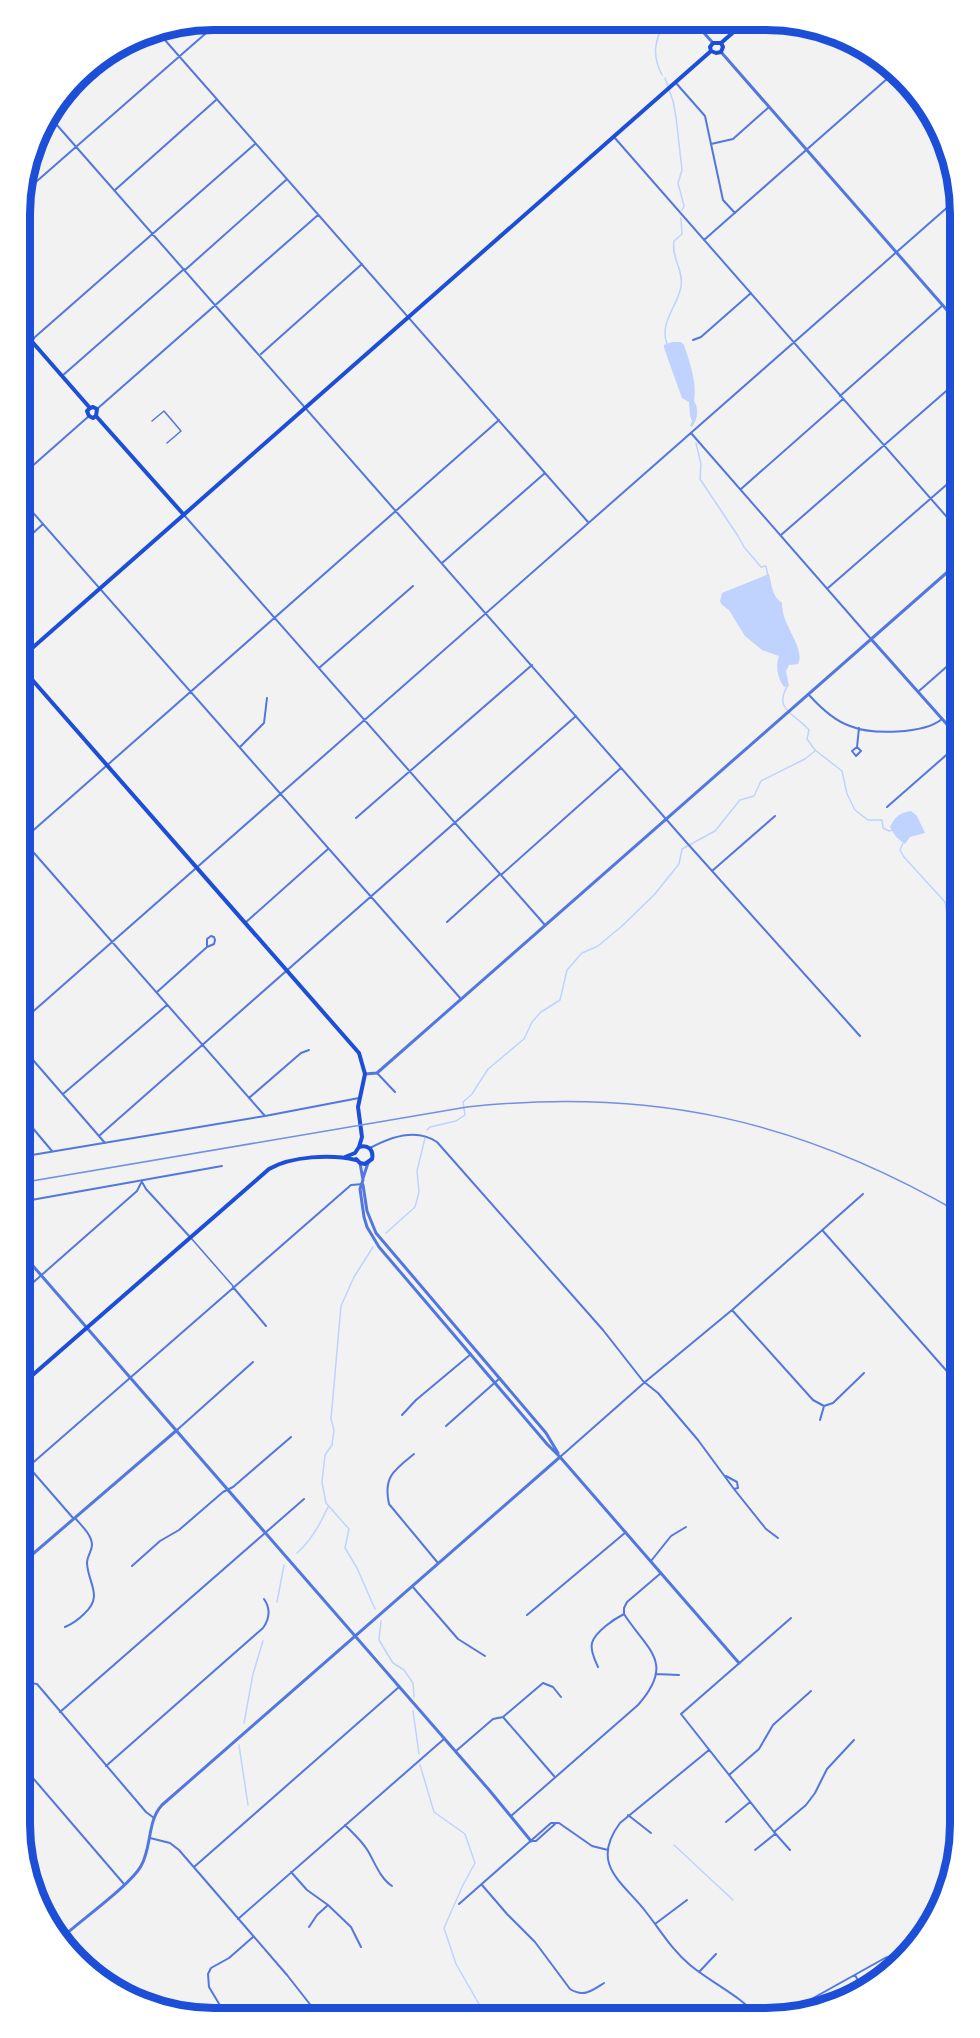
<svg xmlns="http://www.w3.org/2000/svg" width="980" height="2038" font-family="'Open Sans',sans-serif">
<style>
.water{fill:#bfd3fe}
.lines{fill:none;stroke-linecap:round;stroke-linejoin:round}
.stream{stroke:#bfd3fe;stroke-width:1.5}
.service{stroke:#5277de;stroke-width:1.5}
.minor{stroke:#5277de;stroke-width:2}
.tertiary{stroke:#5277de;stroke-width:3}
.secondary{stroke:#1d4ed8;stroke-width:4}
.primary{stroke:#1d4ed8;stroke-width:4}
.rail{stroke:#7290e2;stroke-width:1.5}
.rim{fill:none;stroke:#1d4ed8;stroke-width:8}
</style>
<rect width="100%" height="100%" fill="#f2f2f2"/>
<path class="water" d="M672 342H681L684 345C690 363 697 382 694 401 699 408 698 420 692 427L690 426 692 421 690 416 689 402 682 398 664 348V345Z
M769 574C772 586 772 596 782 603 781 625 806 648 798 664L789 665 786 671 789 686 784 687C778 679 775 666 779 656L762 650 745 636 729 610 722 605 720 601 722 593Z
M911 811 917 816 925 833 910 837 905 844 896 837 890 827C895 816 900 813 911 811Z"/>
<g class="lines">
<path class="stream" d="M662 75C652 56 654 41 665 22
M665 78 673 101 676 117 682 170 678 183 684 206 682 210
M667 344C659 323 677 307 681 287 684 270 671 258 674 241L682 234 681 218
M696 443 701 464 700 479 738 536 744 547 761 567 766 566 768 576
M787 687C773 710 797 715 809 730L807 739 815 750 842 771 847 794 855 810 868 820H882L883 828 889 831 893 830
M903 843 900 850 904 857 945 902 948 919 960 934
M427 1130 430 1127 456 1121 465 1115 463 1102 472 1094 488 1069 524 1039 532 1022 541 1012 560 1000 567 970 582 953 598 946 622 926 654 895 679 864 682 849 715 831 740 800 754 796 761 781 805 759 815 751
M386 1233 415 1207 419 1192 417 1171 425 1138
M373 1247 354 1277 341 1306 331 1419 334 1430 332 1445 325 1455 322 1482 326 1503 349 1529 345 1548 357 1568 375 1609
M297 1553C311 1541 320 1525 328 1507
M277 1602 284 1565
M381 1621 379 1640 393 1663 404 1670 413 1683 414 1697
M413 1711 419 1754
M244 1723 253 1674 263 1641
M239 1745 248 1805
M420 1765 434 1812 465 1834 475 1863 463 1885 444 1928 456 1964 487 2018
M674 1845 733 1900"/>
<path class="service" d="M152 421 164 411 181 431 167 443
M191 1238 233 1286"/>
<path class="minor" d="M157 31 588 522
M676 83 705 116 723 200 735 213
M49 116 687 843 860 1036
M614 137 960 532
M711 144 733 139 769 107
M115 190 216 100
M21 195 221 20
M704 240 896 71
M185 270 286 180
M693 340 701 337 751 293
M21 350 30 345 35 337 255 144
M261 354 362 264
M62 376 184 269
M840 396 943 305
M97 409 318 215
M691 433 871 639
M21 476 89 416
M741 489 843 399
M21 499 461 999
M184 515 545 925
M781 535 960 379
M21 544 43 524
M442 563 545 473
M828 588 960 473
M319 668 413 586
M919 691 960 655
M809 695C819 706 835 721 850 726 872 735 924 734 942 719
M240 747 264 723 267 698
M857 747 861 751 856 756 852 751 857 747 859 728
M887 807 960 743
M356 818 532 665
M20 837 265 1116
M20 842 499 420
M712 871 775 816
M501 875 621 768
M447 922 500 874
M245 923 328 849
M157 992 207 947 214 944 215 940 214 937 211 936 207 939V947
M20 1023 958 198
M20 1045 105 1143
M377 1073 395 1092
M63 1094 167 1005
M249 1098 301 1053 309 1050
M20 1113 52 1151
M100 1135 576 716
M370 1148C390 1137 417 1128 437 1142L603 1330 643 1381 658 1393 698 1440 734 1489 738 1488 737 1482 726 1476
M20 1157 265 1116 359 1098
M142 1182 146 1189 190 1237
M20 1202 222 1166
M823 1231 960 1386
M233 1287 266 1326
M20 1294 137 1191 141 1183
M732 1310 813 1400 824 1406 833 1403 864 1373
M402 1415 416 1400 471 1354
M820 1420 824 1406
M446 1426 500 1378
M177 1430 253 1362
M414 1454C394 1470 383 1477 389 1504L438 1563
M20 1457 73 1518
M560 1457 645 1382 732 1310 863 1194
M28 1467 351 1185 363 1184
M734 1489 766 1529 778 1538
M651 1561 671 1536 686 1527
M132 1566 160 1541 179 1530 223 1492 233 1487 291 1437
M412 1586 458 1639 485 1656
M527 1615 626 1532
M65 1627C72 1624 78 1620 84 1614 104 1596 88 1584 87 1563 87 1556 92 1551 92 1545 92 1535 81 1525 75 1518
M598 1667C595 1660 590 1651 592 1643 595 1632 614 1619 624 1614V1608L627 1602 661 1573
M656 1674 679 1675
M20 1690 30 1683 37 1684 146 1812 154 1818
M60 1712 304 1499
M503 1717 554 1776
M709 1750 620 1823C589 1865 623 1882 646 1912 661 1931 672 1950 690 1965 713 1984 740 1995 759 2018
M456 1751 493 1719 503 1717 543 1683 553 1687 561 1697
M20 1763 124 1884
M106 1766 263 1628C270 1618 271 1609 264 1599
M729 1775 759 1749 773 1725 811 1691
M628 1815 651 1833
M511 1816 638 1705C676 1662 647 1650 624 1614
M726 1822 750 1802
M345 1825C353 1833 362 1841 368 1851 375 1863 380 1878 392 1886
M774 1832 806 1805 815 1793 827 1769 854 1740
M150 1838 170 1843 179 1850 287 1975 320 2017
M531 1841H536L555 1824
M755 1850 775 1834
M790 1850 774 1832 681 1714 791 1618
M194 1867 399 1687
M291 1872 307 1890 328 1905 351 1927 361 1947
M482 1885 507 1914 535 1942 570 1989C584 1998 593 1990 604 1983
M459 1904 551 1823H559L592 1846 608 1850
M238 1919 444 1739
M655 1924 687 1900
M309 1927 317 1915 328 1905
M699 1972 716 1954
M855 1975 864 1991
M161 2005V2009
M781 2016 885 1958 897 1954H908
M227 2017 209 1987 208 1974 211 1968 229 1958 253 1937
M235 2017 249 2012"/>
<path class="tertiary" d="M695 23 713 43
M721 52 960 325
M871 639 960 739
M365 1074 377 1073 960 561
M360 1163 363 1180 360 1189 364 1217 367 1227 379 1247 547 1444 560 1457 739 1663
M363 1178 368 1163
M363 1185 367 1211 376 1233 546 1433 558 1453
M20 1251 490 1791 531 1841
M20 1565 177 1430
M27 1872 90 1973
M66 1934C84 1918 131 1884 141 1866 152 1847 147 1821 162 1805L560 1457"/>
<path class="secondary" d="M21 329 90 408
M90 408 87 411 89 416 93 418 96 416
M90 408 93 407 97 409 96 416
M96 416 184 515"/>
<path class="primary" d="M721 43 744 23
M711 51 716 53 721 52 723 47 721 43
M711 51 710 47 713 43H721
M22 657 711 51
M21 667 359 1053 365 1074 358 1107 362 1137 359 1147 355 1153 345 1157
M356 1159 360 1163 365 1164 372 1159C374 1150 368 1144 359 1147
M20 1386 269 1169C291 1156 332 1154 356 1160"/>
<path class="rail" d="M20 1183 467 1107C651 1087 800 1120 960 1213"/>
</g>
<path d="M0 0H980V2038H0ZM214 30H766A184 184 0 0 1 950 214V1824A184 184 0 0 1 766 2008H214A184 184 0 0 1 30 1824V214A184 184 0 0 1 214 30Z" fill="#fff" fill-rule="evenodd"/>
<path class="rim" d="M214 30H766A184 184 0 0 1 950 214V1824A184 184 0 0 1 766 2008H214A184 184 0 0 1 30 1824V214A184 184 0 0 1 214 30Z"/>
</svg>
